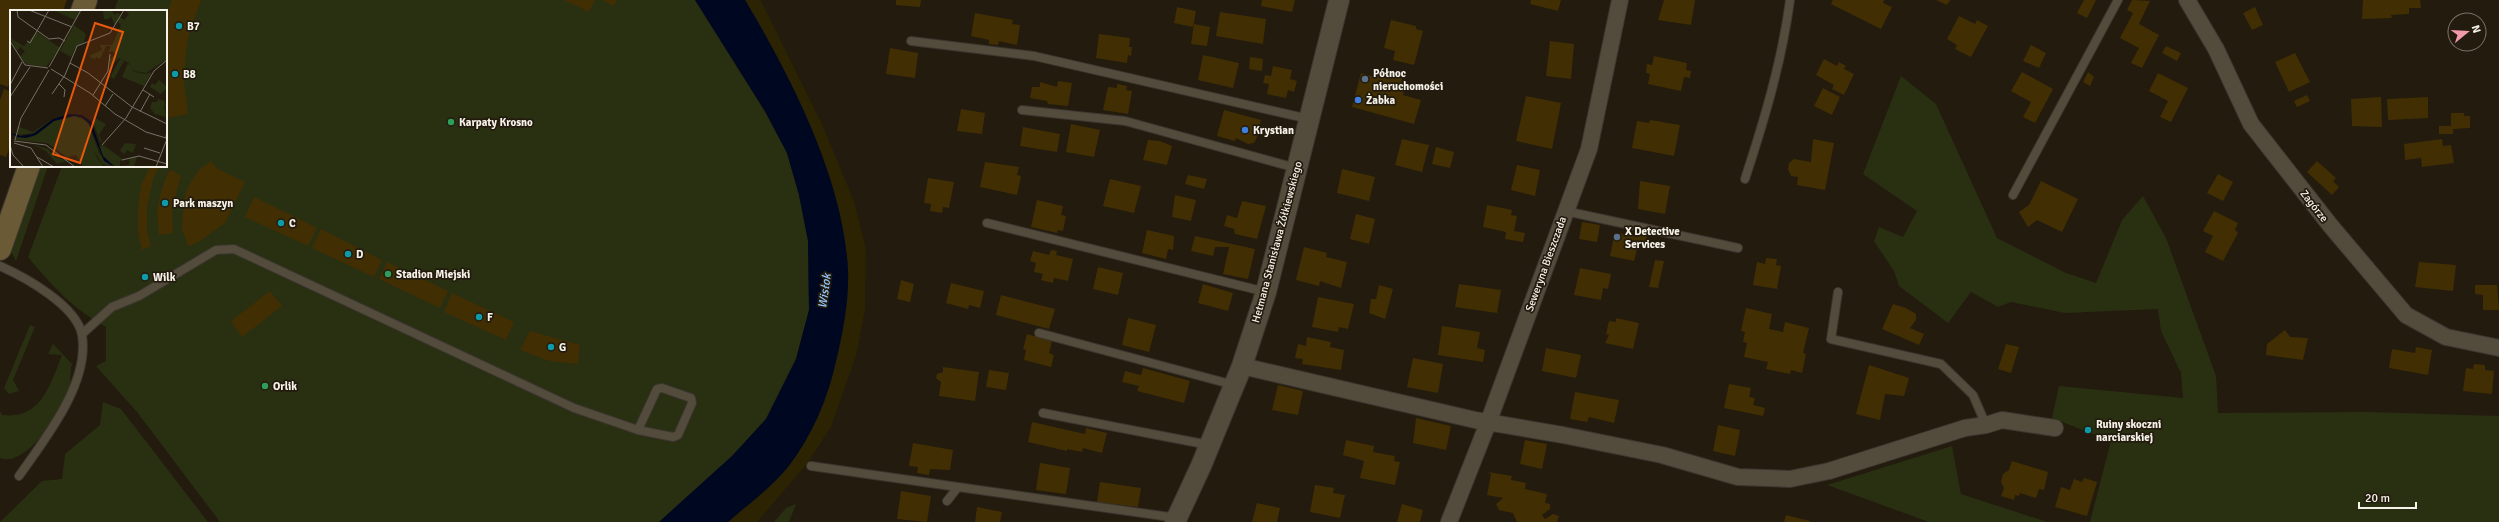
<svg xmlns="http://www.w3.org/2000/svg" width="2499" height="522" font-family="Signika,sans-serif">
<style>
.green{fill:#293012}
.sand{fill:#2b2302}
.water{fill:#000720}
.building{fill:#422e03}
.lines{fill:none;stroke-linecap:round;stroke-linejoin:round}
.service-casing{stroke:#3b352f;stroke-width:10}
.minor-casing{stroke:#3b352f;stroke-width:18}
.tertiary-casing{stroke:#3b352f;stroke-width:22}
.secondary-casing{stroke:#3b352f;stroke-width:24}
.service{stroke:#534b3c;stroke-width:8}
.minor{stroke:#534b3c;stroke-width:16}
.tertiary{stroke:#534b3c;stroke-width:20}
.secondary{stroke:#6a5a35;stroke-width:22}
.culture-dot{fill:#0f9aa8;stroke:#221b0e;stroke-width:1.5}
.service-dot{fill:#5c6f8a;stroke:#221b0e;stroke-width:1.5}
.shop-dot{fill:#3f7fe0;stroke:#221b0e;stroke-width:1.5}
.leisure-dot{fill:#2e9e5b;stroke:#221b0e;stroke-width:1.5}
.labels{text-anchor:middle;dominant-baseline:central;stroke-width:3.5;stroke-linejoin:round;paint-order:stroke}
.poi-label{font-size:11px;font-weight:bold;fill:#f7f2e9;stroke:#221b0e;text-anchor:start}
.street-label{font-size:11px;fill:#f7f2e9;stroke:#221b0e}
.water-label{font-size:12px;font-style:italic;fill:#94c6fc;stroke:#221b0e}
.inset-road{fill:none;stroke:#777166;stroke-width:1}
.view{fill:#e8590c;fill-opacity:0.15;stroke:#e8590c;stroke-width:2}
.inset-edge{fill:none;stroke:#f7f2e9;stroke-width:2}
</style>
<rect width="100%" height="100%" fill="#221b0e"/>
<path class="green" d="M118 0H695L765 112 787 153 799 195 808 241 809 310 796 359 766 419 732 456 659 522H220L137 412 96 366 106 361V327C74 310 51 285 28 257L62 166H166V11H114Z
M1901 76 1936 104 1997 238 2066 273 2096 283 2122 220 2143 196 2166 238 2216 376 2218 413 2368 412 2499 416V522H2090L2111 441 2052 418 2059 386 2183 398 2181 373 2161 331 2158 309 2065 313 2011 302 1998 307 1971 292 1948 323 1899 286 1894 271 1874 241 1879 227 1903 237 1917 211 1863 174Z
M41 166H48L16 261 11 251Z
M30 325 35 327 13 380 19 391 9 394 4 388Z
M53 344 72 364C69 374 72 382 69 391 62 412 26 468 0 458V411L2 415C41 420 50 385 62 355L48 354Z
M103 402 121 409 208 522H0L42 481 62 479 65 454 100 425Z
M1952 446 1961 494 2047 522H1929L1827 485Z
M796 504 789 522H774L786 508Z"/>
<path class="sand" d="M745 0H760L762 3 822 124 854 201 866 249 865 310 856 356 831 427 807 464 757 522H728C748 504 771 488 788 467 812 436 828 398 836 361 843 332 849 301 848 271 844 180 791 77 745 0Z"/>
<path class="water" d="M695 0H745C791 77 844 180 848 271 849 301 843 332 836 361 828 398 812 436 788 467 771 488 748 504 728 522H659L732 456 766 419 796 359 809 310 808 241 799 195 787 153 765 111Z"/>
<path class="building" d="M0 0H67L63 11H11V79L8 87 0 84Z
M172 0H201L189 34 186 50 184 82 188 114 166 118V18Z
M564 0H595L589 12Z
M602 0H617L614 6Z
M896 0H921L920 7 896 5Z
M1262 0H1295L1292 12 1261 6Z
M1531 0H1561L1558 11 1530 4Z
M1664 0H1695L1691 25 1658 20Z
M1833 0H1884L1883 3 1892 7 1881 29 1831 4Z
M1936 0H1950L1947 5Z
M2084 0H2096L2087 18 2077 13Z
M2132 0 2150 1 2139 24 2159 35 2142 68 2131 63 2139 48 2120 38 2133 13 2127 10Z
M2363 0H2420L2421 8H2409V14L2391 15 2392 18 2362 19Z
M1177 7 1196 11 1193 27 1174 23Z
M2255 7 2263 25 2252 30 2243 13Z
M1220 12 1266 19 1263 44 1216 36Z
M975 13 1013 20 1012 24 1020 25 1017 45 999 41 998 45 989 44V40L971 36Z
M1959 16 1975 24 1977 20 1988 26 1971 57 1955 49 1957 45 1947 39Z
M1391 20 1416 26V29L1423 31 1414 65 1393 60 1395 51 1384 48Z
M1194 24 1210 27 1207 46 1191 44Z
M1099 34 1130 38 1129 47H1132L1131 56 1128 55 1127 63 1096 58Z
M1550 41 1574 44 1571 79 1546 76Z
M2031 45 2046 53 2039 68 2023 61Z
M2166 46 2181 53 2177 61 2162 53Z
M890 48 918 53 915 78 886 74Z
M2295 53 2310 82 2289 92 2275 62Z
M1203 55 1239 63 1233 88 1198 80Z
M1654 56 1687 63 1686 70 1691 71 1690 78 1684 77 1681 91 1648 84 1650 74 1646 73 1647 64 1652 65Z
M1250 57 1263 59 1262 71 1249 69Z
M1824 59 1837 66 1839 62 1846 66 1844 69 1854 74 1844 95 1832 89 1834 85 1816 75Z
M1273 66 1292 70 1290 79 1297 81 1294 92 1288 90 1286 98 1267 94 1269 84 1263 83 1265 75 1271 76Z
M1377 71 1402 78 1401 84 1406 85 1403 95 1421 100 1414 124 1352 107 1361 73 1375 77Z
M2022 72 2053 89 2035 123 2023 117 2031 102 2011 91Z
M2088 72 2094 77 2090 86 2083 82Z
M2158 73 2188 88 2171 122 2160 117 2168 101 2149 91Z
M1058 81 1072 83 1068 106 1048 104 1047 101 1030 98 1032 87H1040V82L1057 87Z
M1117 84 1127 86 1126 90 1132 91 1128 114 1103 110 1108 87 1117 88Z
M1823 88 1840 97 1832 115 1814 106Z
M4 89 11 92V145L6 157 0 155V100Z
M2307 95 2310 101 2297 107 2294 101Z
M1526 96 1561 103 1552 149 1516 141Z
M2381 97 2382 127 2352 126 2351 99Z
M2428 97V118L2388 120 2387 99Z
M961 109 985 113 982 134 957 131Z
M1224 110 1261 120 1259 129 1256 128 1257 137 1254 143 1248 144 1236 138 1235 141 1217 136Z
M2451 113H2464V116H2470V128L2453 129V134H2439V126H2451Z
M1650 120 1680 125 1674 156 1632 148 1637 121 1649 123Z
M1071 124 1100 130 1094 157 1066 152Z
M1023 127 1060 134 1057 152 1020 146Z
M1402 139 1429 145 1422 172 1395 165Z
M1813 139 1834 143 1825 190 1797 185 1798 177 1791 176 1788 169 1789 163 1794 159 1811 162Z
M2442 139 2443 146 2451 145 2454 163 2422 167 2421 158 2405 160 2404 144Z
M1148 140 1160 141 1172 146 1167 165 1143 160Z
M1436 147 1454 152 1450 168 1432 164Z
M211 161 216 168 245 182 225 223 197 243 188 246 182 228 184 200 188 187 198 171Z
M2317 161 2336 178 2333 181 2339 187 2332 195 2307 172Z
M985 162 1019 167 1017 175 1021 176 1017 195 980 187Z
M1517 165 1540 170 1535 196 1511 190Z
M150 166H160L154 176 147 207V231L151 246 142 250 138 232V206L141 186Z
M1342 169 1375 177 1369 201 1337 193Z
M172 170 181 176 172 208 173 233 159 235 157 212 160 195 168 172Z
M2218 174 2233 182 2223 201 2207 193Z
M1188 175 1207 179 1204 189 1185 184Z
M928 178 954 182 949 208 943 207 942 213 930 211 931 204 924 203Z
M1110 179 1141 186 1134 213 1103 206Z
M1640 181 1670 186 1665 214 1638 209Z
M2041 181 2078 199 2062 232 2037 220 2028 227 2019 212 2029 205Z
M1175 195 1196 200 1191 221 1172 217Z
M254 197 317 228 308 246 245 217Z
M1037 200 1063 206 1061 215 1066 216 1063 231 1058 230 1057 233 1031 227Z
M1242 201 1266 206 1257 239 1235 234 1234 229 1224 226 1227 215 1237 218Z
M1487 205 1512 210 1511 215 1517 216 1514 231 1525 233 1523 242 1505 239 1506 232 1483 227Z
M2214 211 2238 223 2235 230 2238 233 2223 261 2205 252 2213 236 2203 231Z
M1356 214 1375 219 1369 244 1350 239Z
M1582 222 1600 225 1597 242 1579 239Z
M321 229 382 260 374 277 312 248Z
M1147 230 1174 236 1173 250 1168 249 1166 259 1142 253Z
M1615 232 1637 237V234L1647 236 1645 247 1638 245 1634 261 1610 256Z
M1195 236 1255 249 1248 279 1223 274 1229 247H1215L1213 256 1191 251Z
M1304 247 1327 253 1326 257 1347 262 1341 288 1320 281 1319 286 1296 280Z
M1051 250 1057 251 1056 255 1073 259 1068 281 1054 278 1053 283 1041 280 1043 274 1034 272 1036 263 1030 261 1033 251 1049 255Z
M1766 258 1777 259 1776 265 1781 266 1777 289 1753 285 1757 262 1765 264Z
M1655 260 1664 261 1658 288 1649 287Z
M387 262 448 291 440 308 379 279Z
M2419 262 2456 265 2453 291 2415 287Z
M1098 267 1123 273 1118 295 1093 289Z
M1580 268 1611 274 1608 289 1603 288 1601 300 1574 295Z
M901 280 914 284 910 302 897 299Z
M951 283 984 291 980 308 969 305 968 309 946 303Z
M1203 284 1233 293 1228 311 1198 303Z
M1459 284 1501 290 1497 313 1455 307Z
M1379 285 1393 289 1385 319 1369 313 1371 299H1376Z
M2475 285H2497L2499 310H2483V295L2475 294Z
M270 291 282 306 242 337 231 321Z
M452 293 514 322 506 340 444 312Z
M1001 295 1055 309 1049 329 996 315Z
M1318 297 1354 304 1348 329 1339 327 1338 332 1312 327Z
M1893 304 1906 308 1916 314V320L1910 328 1924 334 1919 345 1882 329Z
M1746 308 1772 314 1769 329 1783 332 1785 322 1809 328 1803 353 1806 354 1802 373 1791 370 1790 374 1766 369 1768 362 1744 357 1747 343 1743 342 1745 332 1741 331Z
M1128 318 1156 325 1149 352 1122 345Z
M1616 318 1639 323 1633 349 1605 343 1609 335 1606 334 1609 321 1616 322Z
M1442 326 1480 332 1477 348 1485 350 1483 362 1438 355Z
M2285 330 2290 337 2308 338 2303 360 2266 355 2267 344Z
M530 331 580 345 578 364 550 361 520 350Z
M1027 334 1052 341 1049 353 1054 355 1051 367 1024 360 1026 350 1023 349Z
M1307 337 1331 342 1330 347 1344 350 1341 370 1302 364 1303 359 1295 358 1298 344 1306 346Z
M2006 344 2019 347 2011 373 1998 369Z
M2416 347 2432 350 2428 375 2389 368 2392 349 2415 353Z
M1546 348 1581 355 1576 378 1542 371Z
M1413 358 1443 364 1438 393 1407 387Z
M2474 364 2485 365V370L2494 371 2492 394 2463 391 2466 368 2473 369Z
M1869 365 1909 378 1904 396 1885 394 1880 420 1856 414Z
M943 367 979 372 975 401 939 396 941 382 936 378 937 374 943 372Z
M1143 368 1190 381 1184 403 1137 391 1139 386 1122 382 1125 371 1141 375Z
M989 370 1009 373 1006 390 986 387Z
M1729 384 1751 388 1749 397 1755 398 1753 405 1765 408 1763 416 1724 408Z
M1278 385 1303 391 1298 415 1272 410Z
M1575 392 1619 400 1614 423 1589 417 1587 422 1570 419Z
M1416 418 1451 426 1446 450 1413 443Z
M1032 422 1085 434 1086 428 1107 433 1102 453 1083 448 1082 452 1067 449V451L1028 442Z
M1718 425 1740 430 1735 456 1713 451Z
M1346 440 1374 446 1373 452 1395 456 1394 461 1400 462 1395 485 1360 478 1364 461 1343 455Z
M1525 440 1547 444 1542 469 1520 464Z
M913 443 953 450 950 470 930 469 929 475 917 473 918 467 909 466Z
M2012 461 2048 472 2044 490 2039 489 2036 498 2020 493 2019 496 2015 495 2014 500 2001 496 2004 488 2001 482 2003 474 2009 470Z
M1040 463 1070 468 1066 494 1036 490Z
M1488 472 1512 476 1511 480 1526 483 1525 489 1547 494 1545 503 1550 504V509L1542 515 1545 519 1553 514 1559 516 1557 522H1517L1513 513 1499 510 1496 504 1503 498 1487 495 1491 474Z
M2084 478 2097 482 2087 516 2055 507 2061 487 2070 490 2074 479 2082 482Z
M1100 482 1141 488 1138 507 1097 502Z
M1315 485 1334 488 1333 493 1345 495 1340 518 1310 512Z
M901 491 931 496 927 522 897 519Z
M1257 503 1280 508 1277 522H1252Z
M1402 504 1423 510 1420 522H1397Z
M977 507 1002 512 1000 522H975Z
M1786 515 1810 521V522H1784Z"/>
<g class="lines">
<g class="service-casing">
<path id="service" d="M911 41 1034 56 1309 119
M1022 110 1125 121 1296 168
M1745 179C1764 121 1782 61 1790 0
M2013 195 2118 0
M1565 211 1738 248
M987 223 1266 292
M0 266C25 277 77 306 82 335 90 383 45 439 19 476
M1838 292 1831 339 1941 364 1973 395 1986 425
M1039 333 1234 385
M82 334 112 307 139 296 216 250 234 249 574 408 638 430 673 437 678 435 692 403 691 398 662 388 657 389 638 430
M1043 413 1209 445
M811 466 958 487
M947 501 958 487 1177 518"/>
</g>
<g class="minor-casing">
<path id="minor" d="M2187 0 2216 49 2251 124 2330 225 2406 315 2446 337 2499 348
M1242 366 1475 420 1563 435 1662 455 1738 477 1790 479 1829 471 1965 428 1986 425 2002 420 2055 428
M1449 522 1488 423 1589 149 1620 0"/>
</g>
<g class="tertiary-casing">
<path id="tertiary" d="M1175 522 1201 466 1242 366 1266 292 1339 0"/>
</g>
<g class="secondary-casing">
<path id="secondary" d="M82 11 86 0
M0 249 29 166"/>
</g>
<use href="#service" class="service"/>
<use href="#minor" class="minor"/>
<use href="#tertiary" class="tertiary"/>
<use href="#secondary" class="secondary"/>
</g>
<g class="culture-dot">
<circle cx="179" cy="26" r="4"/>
<circle cx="175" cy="74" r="4"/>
<circle cx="165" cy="203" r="4"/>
<circle cx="281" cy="223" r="4"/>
<circle cx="348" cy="254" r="4"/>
<circle cx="145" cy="277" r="4"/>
<circle cx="479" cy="317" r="4"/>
<circle cx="551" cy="347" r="4"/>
<circle cx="2088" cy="430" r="4"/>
</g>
<g class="service-dot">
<circle cx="1365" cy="79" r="4"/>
<circle cx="1617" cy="237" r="4"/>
</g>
<g class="shop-dot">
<circle cx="1358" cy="100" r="4"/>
<circle cx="1245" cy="130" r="4"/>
</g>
<g class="leisure-dot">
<circle cx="451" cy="122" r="4"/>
<circle cx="388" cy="274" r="4"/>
<circle cx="265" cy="386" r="4"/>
</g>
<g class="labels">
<g class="poi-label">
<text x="187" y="26">B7</text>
<text x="1373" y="73">Północ<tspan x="1373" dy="13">nieruchomości</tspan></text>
<text x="183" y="74">B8</text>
<text x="1366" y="100">Żabka</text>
<text x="459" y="122">Karpaty Krosno</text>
<text x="1253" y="130">Krystian</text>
<text x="173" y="203">Park maszyn</text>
<text x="289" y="223">C</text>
<text x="1625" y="231">X Detective<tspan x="1625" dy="13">Services</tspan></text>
<text x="356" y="254">D</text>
<text x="396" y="274">Stadion Miejski</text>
<text x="153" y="277">Wilk</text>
<text x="487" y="317">F</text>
<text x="559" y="347">G</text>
<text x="273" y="386">Orlik</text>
<text x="2096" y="424">Ruiny skoczni<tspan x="2096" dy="13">narciarskiej</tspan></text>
</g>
<g class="street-label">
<text transform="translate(2314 206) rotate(52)">Zagórze</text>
<text transform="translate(1277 242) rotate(-75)">Hetmana Stanisława Żółkiewskiego</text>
<text transform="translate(1546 264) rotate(-70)">Seweryna Bieszczada</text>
</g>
<g class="water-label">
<text transform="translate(825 291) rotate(-82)">Wisłok</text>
</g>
</g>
<g transform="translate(10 10)">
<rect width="157" height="157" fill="#221b0e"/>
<path d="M43 0H71L65 10ZM93 0H102L104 5 108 3 110 5 105 15 101 6 99 9H94ZM114 0H156L157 49 136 63 124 61 122 57 123 61 126 62 135 64 142 62 134 76 112 67 118 53 121 56 119 53 109 48 100 57V49L106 44 102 41 98 43 101 36H96L90 49 87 47 84 49 79 46 92 40 90 35H102L111 15 108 12 110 7 114 10 119 4ZM64 15 76 24 74 32 65 38 61 47 50 41ZM27 22 50 38 36 57 16 54 10 47 15 41 10 37 7 41 0 28 14 36ZM110 49 114 51 104 69 100 67ZM149 70 157 77 151 84 140 77 142 73 145 75ZM148 89 155 91 154 96 157 93V97L154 96 156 107 145 104 140 98 142 92H147ZM64 106 78 111 89 143 101 157 92 154 84 141 87 148 94 157H73L66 145 57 147 37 133 6 130 7 127 23 126 44 111ZM43 108 25 123 7 125 9 117 23 122ZM87 109 96 114 89 125 93 134 89 129 83 112ZM115 133 126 134 123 143 117 140 115 144 110 141ZM24 135 38 139 45 147 57 151 47 154 36 141ZM93 135 114 150 110 151V156L119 155 120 148 127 146 124 157 102 156 94 149 88 137Z" fill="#293012"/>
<path d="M60 104 72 105 81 111 93 146 105 157 94 151 79 114 71 107 64 106 44 111 26 125 16 128 7 127 0 123 11 126 23 124 43 109Z" fill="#000720"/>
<path class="inset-road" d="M7 0 8 7 39 29 49 28 55 31M19 0 62 17M0 31 15 55 38 58M17 31 20 33 39 0M60 53 78 63 122 97 157 114M39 57 71 0M41 59 80 83 105 104 136 122 156 128 157 118M49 74 55 80 54 87M0 75 12 52M133 80 144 87M42 84 55 65 67 36 100 23 114 0M83 85 98 61 100 44M0 87 20 57M95 96 103 84M130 102 140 84M5 130 11 108 39 60M4 131 36 135 65 157M4 133 21 138 33 157M0 135 3 145 14 157M92 135 116 108 144 61 157 50M134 138 150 143M27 147 44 157M112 150 129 146 157 154M146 157 157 129"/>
<path class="view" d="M85 13 113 22 70 153 43 144Z"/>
<rect width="157" height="157" class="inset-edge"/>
</g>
<g transform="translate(2467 32) rotate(72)"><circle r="19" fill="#221b0e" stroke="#777166"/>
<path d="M0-3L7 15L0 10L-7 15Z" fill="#f29aac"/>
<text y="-6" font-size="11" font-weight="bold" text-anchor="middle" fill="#f7f2e9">N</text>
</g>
<path d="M2359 502v6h57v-6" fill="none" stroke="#f7f2e9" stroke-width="2"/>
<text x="2365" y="502" font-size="12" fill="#f7f2e9" stroke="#221b0e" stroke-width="3" paint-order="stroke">20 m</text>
</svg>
